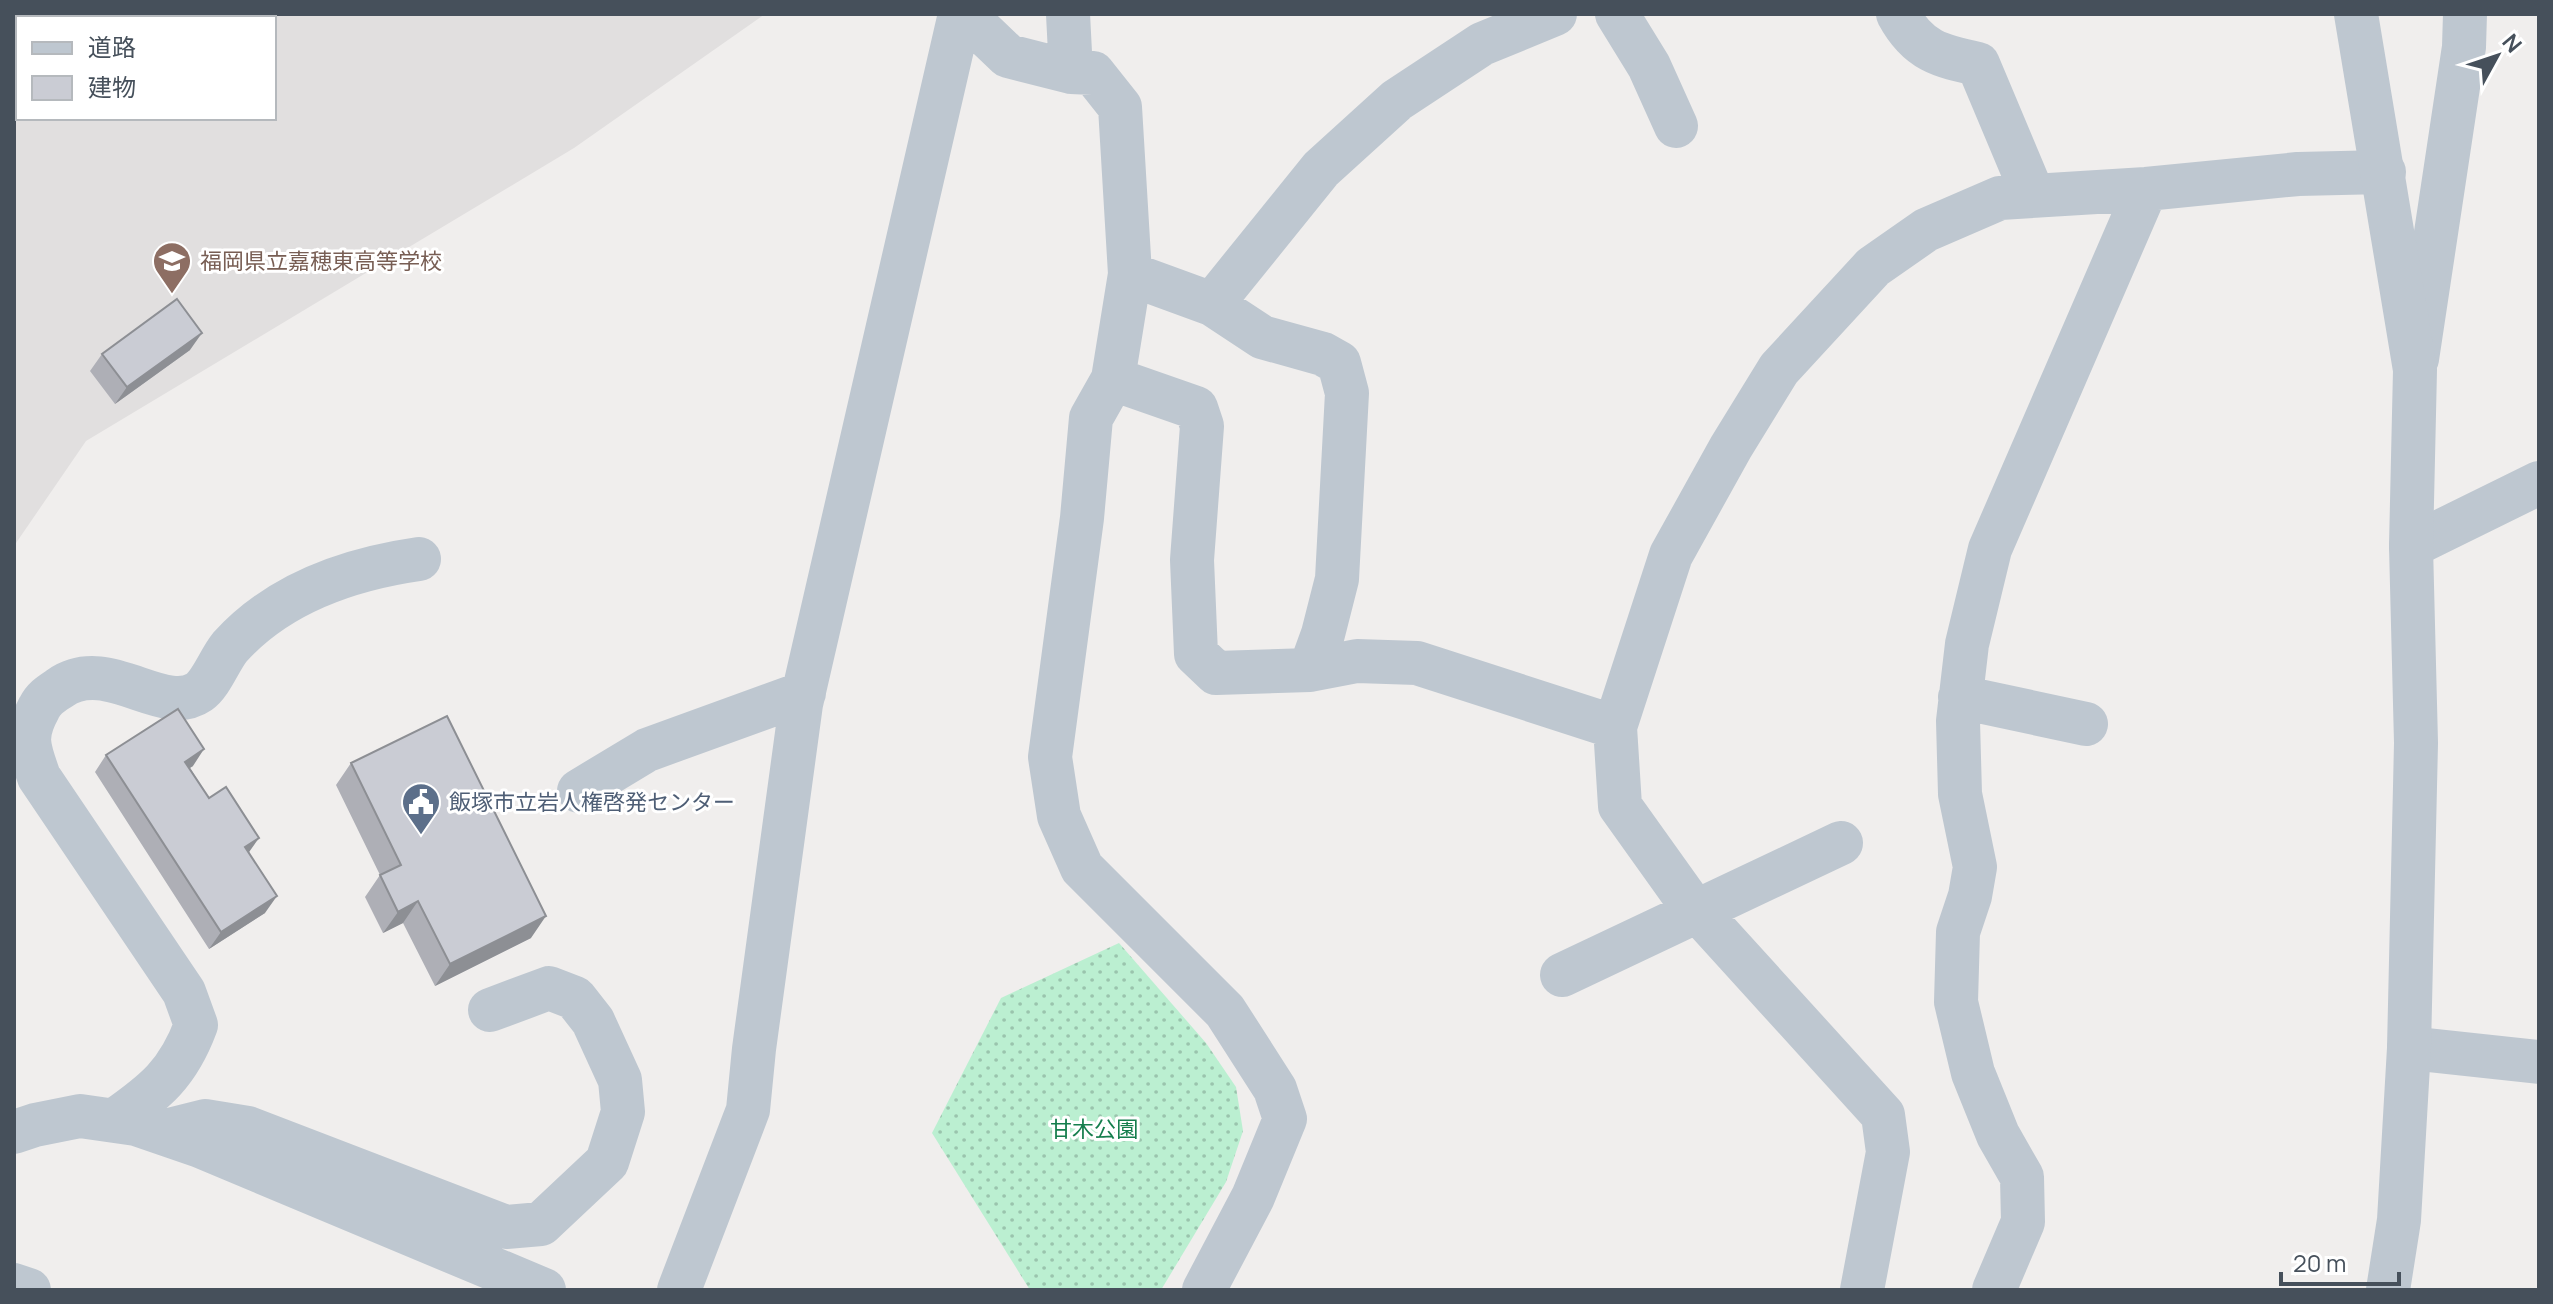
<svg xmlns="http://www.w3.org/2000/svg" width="2553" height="1304" font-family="Manrope,'Noto Sans JP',sans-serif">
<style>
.education{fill:#e1dfdf;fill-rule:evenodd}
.grass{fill:url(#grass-dots)}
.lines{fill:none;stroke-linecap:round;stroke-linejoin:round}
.minor{stroke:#bec7d0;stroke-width:44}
.tertiary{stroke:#bec7d0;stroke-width:44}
.wall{fill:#aeafb6}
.shaded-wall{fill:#8d8f94}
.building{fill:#caccd4;stroke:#8d8f94;stroke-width:2}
.labels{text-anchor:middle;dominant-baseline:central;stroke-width:6;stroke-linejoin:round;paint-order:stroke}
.education-label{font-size:22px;fill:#785e54;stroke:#fff;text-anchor:start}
.service-label{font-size:22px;fill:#4e5e75;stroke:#fff;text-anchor:start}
.park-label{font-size:22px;fill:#157e4d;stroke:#fff}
</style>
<defs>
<pattern id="grass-dots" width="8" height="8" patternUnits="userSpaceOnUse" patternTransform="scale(2)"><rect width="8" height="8" fill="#bbefd1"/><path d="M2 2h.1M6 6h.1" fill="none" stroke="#9ac4ad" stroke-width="1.8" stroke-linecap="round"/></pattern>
</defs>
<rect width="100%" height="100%" fill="#f0eeed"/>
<path class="education" d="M14 14H765L574 148 86 441 14 546ZM18 18H274V118H18Z"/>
<path class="grass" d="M1119 943 1206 1043 1236 1087 1243 1131 1226 1182 1161 1290H1030L932 1133 1001 998Z"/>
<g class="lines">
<path class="minor" d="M964 14 1008 56 1071 72 1093 73 1120 107 1130 274 1113 379 1091 418 1082 518 1050 757 1059 816 1082 868 1225 1011 1275 1089 1285 1119 1253 1197 1204 1290
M1068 14 1071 72
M1617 14 1649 66 1676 126
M1898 14C1918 51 1940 56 1978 64L2033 195
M1130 274 1212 304 1262 337 1323 354 1339 363 1347 393 1337 579 1323 634 1310 670 1357 661 1417 663 1615 727
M1212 304 1321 169 1397 100 1482 44 1555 14
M2417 359 2464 47 2465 14
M1113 379 1196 408 1202 426 1192 560 1196 654 1216 673 1310 670
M2411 546 2539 483
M1960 697 2086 724
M579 791 647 750 804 693
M1562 975 1841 843
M2409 1048 2539 1062
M115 1120C155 1092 178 1074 196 1025L184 992 39 777C29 748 23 737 39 708 44 698 51 694 60 688 107 655 163 717 199 692 211 684 220 659 230 647 278 594 349 569 419 559
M14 1132 35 1125 80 1116 136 1124 200 1146 544 1290
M161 1132 205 1121 248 1128 506 1227 541 1224 607 1162 623 1112 620 1080 593 1021 575 998 549 988 490 1010
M14 1285 29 1290
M679 1290 748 1110 754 1049 801 704 960 14
M1862 1290 1888 1152 1883 1115 1685 897 1620 806 1615 727 1671 555 1731 447 1779 369 1873 267 1926 230 2000 198 2146 189 2298 174 2384 172
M1994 1290 2023 1222 2022 1177 1998 1135 1973 1073 1956 1002 1958 932 1970 896 1975 867 1960 794 1958 721 1967 644 1990 549 2146 189"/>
<path class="tertiary" d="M2356 14 2415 370 2411 546 2416 743 2409 1048 2399 1220 2388 1290"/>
</g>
<path class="wall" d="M190 350 115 404 90 371 102 354Z
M106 755 193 766 190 768 209 798 249 852 265 913 209 949 95 772Z
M351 763 531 938 435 986 403 923 383 933 365 897 380 875 336 785Z"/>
<path class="shaded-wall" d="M202 333 190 350 115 404 127 387Z
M204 749 193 766 173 778 185 762Z
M259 838 247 855 245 847Z
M277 896 265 913 209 949 221 932Z
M418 901 403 923 383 933 398 912Z
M546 916 531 938 435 986 450 964Z"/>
<path class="building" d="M177 299 202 333 127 387 102 354Z
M178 709 204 749 185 762 209 798 226 787 259 838 245 847 277 896 221 932 106 755Z
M447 716 546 916 450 964 418 901 398 912 380 875 401 865 351 763Z"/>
<defs>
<g id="school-pin" transform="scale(2)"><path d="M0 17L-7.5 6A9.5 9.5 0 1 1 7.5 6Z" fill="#8d6e63" stroke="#fff"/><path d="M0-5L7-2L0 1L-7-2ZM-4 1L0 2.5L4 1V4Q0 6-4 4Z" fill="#fff"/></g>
<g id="civic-pin" transform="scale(2)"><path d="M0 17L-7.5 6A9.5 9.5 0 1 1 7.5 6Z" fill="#5c6f8a" stroke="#fff"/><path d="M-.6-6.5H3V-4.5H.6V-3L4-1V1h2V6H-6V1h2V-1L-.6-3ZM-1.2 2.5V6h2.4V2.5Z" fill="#fff"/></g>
</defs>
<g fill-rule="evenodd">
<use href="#school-pin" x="172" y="261"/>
<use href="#civic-pin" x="421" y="802"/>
</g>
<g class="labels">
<g class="education-label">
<text x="200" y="261">福岡県立嘉穂東高等学校</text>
</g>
<g class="service-label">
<text x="449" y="802">飯塚市立岩人権啓発センター</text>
</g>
<g class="park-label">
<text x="1094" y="1129">甘木公園</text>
</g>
</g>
<rect width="2553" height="1304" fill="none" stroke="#46505b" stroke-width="32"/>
<rect x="16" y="16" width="260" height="104" fill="#ffffff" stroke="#b5b9bd" stroke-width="2"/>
<rect x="32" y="42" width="40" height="12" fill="#bec7d0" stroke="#b5b9bd" stroke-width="2"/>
<text x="88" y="56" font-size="24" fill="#46505b">道路</text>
<rect x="32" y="76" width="40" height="24" fill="#caccd4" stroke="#b5b9bd" stroke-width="2"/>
<text x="88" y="96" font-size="24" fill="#46505b">建物</text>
<g transform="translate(2497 56) rotate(50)" stroke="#ffffff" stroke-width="6" paint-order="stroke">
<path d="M0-6L14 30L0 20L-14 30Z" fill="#46505b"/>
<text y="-12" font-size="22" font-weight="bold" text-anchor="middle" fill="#46505b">N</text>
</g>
<path d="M2281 1272v12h118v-12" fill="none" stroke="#46505b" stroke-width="4"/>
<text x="2293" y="1272" font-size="24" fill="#46505b" stroke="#ffffff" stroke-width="6" paint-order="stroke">20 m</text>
</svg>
